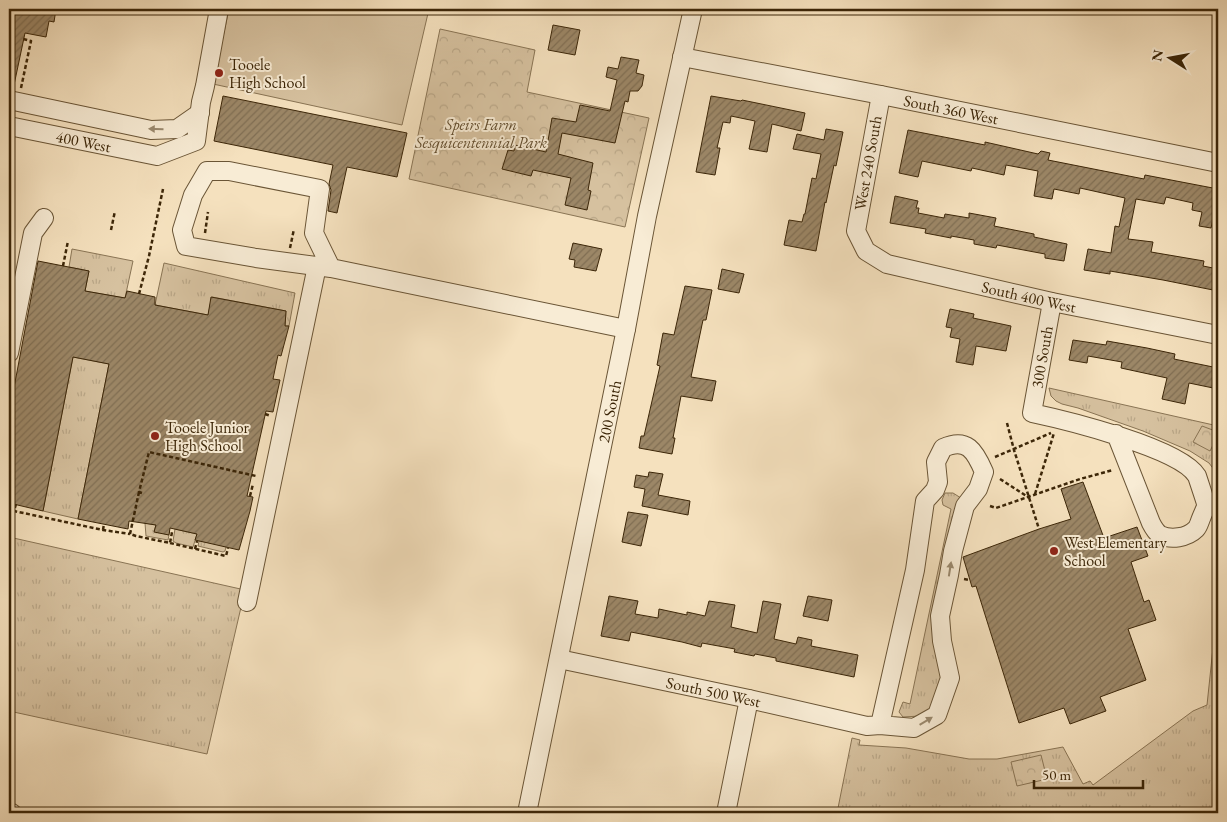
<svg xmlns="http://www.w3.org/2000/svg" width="1227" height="822" font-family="'EB Garamond',serif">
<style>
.grass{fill:url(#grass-tufts);stroke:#897454}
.forest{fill:url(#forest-crowns);stroke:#897454}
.pitch{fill:#d6c19f;stroke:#897454}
.building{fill:url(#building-hatch);stroke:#3c2608}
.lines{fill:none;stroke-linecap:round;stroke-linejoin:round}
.minor-casing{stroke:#6a5536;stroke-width:20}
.path{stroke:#3c2608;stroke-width:2.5;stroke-dasharray:4 2.5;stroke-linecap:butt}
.minor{stroke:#f8ecd5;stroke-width:18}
.oneway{fill:#9a896e}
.poi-dot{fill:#8f2418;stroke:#f8ecd5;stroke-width:2}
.labels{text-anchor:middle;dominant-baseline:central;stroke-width:4;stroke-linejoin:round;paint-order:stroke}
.poi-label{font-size:16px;fill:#3c2608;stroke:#f8ecd5;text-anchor:start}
.street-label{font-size:16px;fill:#3c2608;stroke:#f8ecd5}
.park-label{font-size:16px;font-style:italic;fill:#624d2e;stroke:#f8ecd5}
</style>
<defs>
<pattern id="grass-tufts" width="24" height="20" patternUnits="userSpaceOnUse" patternTransform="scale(1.25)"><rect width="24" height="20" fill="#d6c19f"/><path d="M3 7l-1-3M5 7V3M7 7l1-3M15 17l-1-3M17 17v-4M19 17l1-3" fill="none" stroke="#b9a687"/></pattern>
<pattern id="forest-crowns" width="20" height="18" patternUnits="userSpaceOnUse" patternTransform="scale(1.25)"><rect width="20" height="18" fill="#d6c19f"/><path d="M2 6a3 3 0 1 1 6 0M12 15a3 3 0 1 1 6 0" fill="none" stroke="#b9a687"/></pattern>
<pattern id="building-hatch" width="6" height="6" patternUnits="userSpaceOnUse" patternTransform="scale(1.25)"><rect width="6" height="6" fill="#9c8767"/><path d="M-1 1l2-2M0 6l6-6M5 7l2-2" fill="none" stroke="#806e53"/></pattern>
</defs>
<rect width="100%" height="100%" fill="#f5e1be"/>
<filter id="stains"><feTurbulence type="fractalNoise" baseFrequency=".004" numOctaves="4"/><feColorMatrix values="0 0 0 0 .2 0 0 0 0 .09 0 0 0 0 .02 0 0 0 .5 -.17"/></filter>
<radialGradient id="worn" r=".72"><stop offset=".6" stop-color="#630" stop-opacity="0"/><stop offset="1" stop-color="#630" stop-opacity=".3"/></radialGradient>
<path class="grass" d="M72 249 133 261 125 298 85 291 89 271 69 267Z
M164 263 295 293 289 326H285L286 311 212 297 208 315 155 305Z
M73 357 109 364 78 519 43 511Z
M1049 388 1218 426V475L1209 463 1190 451 1143 431 1078 408 1062 404 1056 401 1051 396Z
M945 493H953L961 498 940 595 933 638 937 648 943 671 932 707 920 716 903 717 899 712 903 702 910 704 951 509 943 505 942 500Z
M145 523 156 525 154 531 169 535 168 540 146 536Z
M175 529 197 534 193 547 176 543 173 541Z
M9 537 245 590 207 754 9 711Z
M224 539 223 546 226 547 225 551 223 552 198 546 199 541 211 543Z
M1218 600V813H837L852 738 860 740 859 745 906 748 969 759H997L1063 747 1083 784 1090 781 1093 785 1193 711 1207 705Z"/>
<path class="forest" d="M440 29 535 50 527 92 649 118 625 227 409 179Z
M1202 426 1218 432V435L1210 451 1193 442Z
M1041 755 1047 779 1017 786 1011 762Z"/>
<path class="pitch" d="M229 9H429L402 125 213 84Z"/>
<path class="building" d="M9 9H56L54 22 49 21 46 37 25 33 14 85H9Z
M553 25 580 30 575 55 548 50Z
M621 57 639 60 636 73 644 75 642 86 638 91H630L628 102 625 101 615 143 562 133 558 154 593 163 588 190 591 191 587 210 565 205 571 178 533 170 531 176 502 169 508 150 514 151 515 145 546 152 552 118 576 122 580 105 610 111 617 80 606 77 608 67 618 69Z
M223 96 407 133 397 177 347 167 337 213 328 211 331 190 329 184 333 165 214 141Z
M711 96 741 101 742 100 805 113 801 131 772 124 767 152 749 149 755 121 731 116 730 123 723 122 717 148H720L715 175 696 172Z
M826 129 843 132 836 166 834 165 826 203 825 202 816 251 784 245 789 220 802 222 804 214H805L812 178 816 179 821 154 793 149 797 134 824 140Z
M908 130 985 145V142L1038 154 1041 151 1050 153 1048 160 1144 179 1145 175 1218 189V220L1213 219 1211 228 1199 226 1202 212 1192 210 1193 203 1166 197 1164 204 1136 199 1128 239 1153 242 1151 252 1204 261 1203 266 1218 269V291L1163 280 1110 271V274L1084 270 1088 249 1111 253 1115 226 1119 227 1125 198 1080 188 1079 194 1054 189 1052 199 1034 196 1038 171 1006 165 1004 175 972 168 971 171 922 161 918 177 899 173Z
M895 196 918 201 916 208H919L918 213 944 218 945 214 969 218V213L996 218 994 226 1034 234V237L1067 244 1064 261 1045 258V254L997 245 996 248 974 244V240L951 236V238L925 233 926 229 890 223Z
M573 243 602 249 596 271 574 267 575 260 569 259Z
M38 261 89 271 85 291 125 298 127 291 155 297V305L208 315 211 297 286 311 285 326H289L281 356 278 355 273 379 280 380 273 412 266 411 247 496 253 497 250 511 239 550 195 540 197 534 170 528 169 535 154 532 156 525 129 521 128 529 78 519 109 364 73 357 43 511 9 503V414Z
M722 269 744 274 739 293 718 289Z
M685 286 712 290 706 320H703L691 377 716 381 712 401 681 396 673 438H675L672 454 639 448 641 436H644L660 366 657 365 663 333 674 335Z
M950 309 974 314 973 318 1011 326 1006 351 976 346 973 365 956 362 960 339 950 337 952 328 946 327Z
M1073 340 1106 345 1107 341 1147 348 1175 354 1174 359 1218 368V389L1189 383 1185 404 1162 399 1167 378 1121 368 1122 362 1088 356 1087 363 1069 360Z
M649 472 663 474 658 495 690 501 688 515 642 506 645 489 634 487 636 475 648 477Z
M1083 482 1104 538 1137 527 1148 556 1131 562 1144 602 1149 600 1156 620 1128 629 1146 680 1100 697 1106 711 1070 724 1064 708 1019 723 976 586 972 587 963 557 1039 529 1071 519 1061 489Z
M628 512 648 515 641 546 622 542Z
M609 596 638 601 635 614 658 618 659 609 687 615V612L705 616 709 601 735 605 731 627 757 633 763 601 781 604 774 639 796 644 798 637 812 640 811 646 858 655 854 677 776 661V658L755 654 754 656 734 652 735 649 702 643 701 647 682 642 631 632 629 641 601 636Z
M808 596 832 600 828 621 803 616Z"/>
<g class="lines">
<g class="minor-casing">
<g id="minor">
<path id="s1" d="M682 57 881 95 1218 163"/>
<path id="s2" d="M881 95 856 231 866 251 887 264 1052 302 1218 335"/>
<path d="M9 100 151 130 177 129 200 113"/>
<path id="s3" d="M9 126 157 156 196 141 201 102 205 86 219 9"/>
<path d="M331 268 314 233 320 189 229 171H207L193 195 182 230 186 246 256 258 331 268 626 329"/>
<path d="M1052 302 1032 413C1065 420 1180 448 1197 476 1198 479 1206 503 1206 505 1206 508 1203 513 1202 516 1200 520 1199 526 1196 529 1187 538 1171 540 1160 535 1156 532 1153 527 1151 523L1116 434"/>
<path d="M9 353 33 233 44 218"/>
<path d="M247 602 317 266"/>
<path id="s4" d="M559 659 749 699 867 726 880 725 915 570 925 501 935 490 938 482 936 462 943 448C967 437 975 451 984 472L978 489 965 506 953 551 949 575 940 616 942 641 950 678 937 715 914 728 880 725"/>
<path d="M10 813H12"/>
<path id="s5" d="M527 813 626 329 647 216 693 9"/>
<path d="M726 813 749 699"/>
</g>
</g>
<path class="path" d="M21 88 31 41 23 39
M111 230 115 211
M205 233 208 212
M290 248 294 229
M63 266 68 241
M139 294 149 256 163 189
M265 414 271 416
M1007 423 1014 450 1039 529
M995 457 1051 433
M1000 479 1028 497
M139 492 130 534 136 536 170 543 172 532H169
M142 493 139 492 149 452 256 476
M1035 494 1054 433
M250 496 253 484
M16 504 14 511 103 530 130 534
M990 506 996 508 1080 479 1113 470
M103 530 104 524
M170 543 226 556 228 548
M195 549 197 541
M964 579 970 580"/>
<use href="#minor" class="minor"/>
</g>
<defs><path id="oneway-solid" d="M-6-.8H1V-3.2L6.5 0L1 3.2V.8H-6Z" transform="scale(1.25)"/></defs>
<g class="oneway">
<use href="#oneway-solid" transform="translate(156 129) rotate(-179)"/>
<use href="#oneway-solid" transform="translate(950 569) rotate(-81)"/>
<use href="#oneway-solid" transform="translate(926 721) rotate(-31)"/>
</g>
<g class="poi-dot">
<circle cx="219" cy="73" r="5"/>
<circle cx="155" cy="436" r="5"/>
<circle cx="1054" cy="551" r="5"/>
</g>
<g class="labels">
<g class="poi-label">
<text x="229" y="64">Tooele<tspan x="229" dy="18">High School</tspan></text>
<text x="165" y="427">Tooele Junior<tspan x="165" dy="18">High School</tspan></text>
<text x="1064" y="542">West Elementary<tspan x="1064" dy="18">School</tspan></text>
</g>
<g class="street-label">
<text stroke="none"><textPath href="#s1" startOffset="274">South 360 West</textPath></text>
<text stroke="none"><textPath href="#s3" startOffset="76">400 West</textPath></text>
<text transform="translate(868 163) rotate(-80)">West 240 South</text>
<text stroke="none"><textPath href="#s2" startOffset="331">South 400 West</textPath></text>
<text transform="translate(1042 357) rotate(-80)">300 South</text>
<text stroke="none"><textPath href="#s5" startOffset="410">200 South</textPath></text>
<text stroke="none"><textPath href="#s4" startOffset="158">South 500 West</textPath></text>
</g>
<g class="park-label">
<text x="481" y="124">Speirs Farm<tspan x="481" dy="18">Sesquicentennial Park</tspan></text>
</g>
</g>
<rect width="1227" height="822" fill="none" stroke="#f5e1be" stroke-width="30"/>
<rect x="10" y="10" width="1207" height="802" fill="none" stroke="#3c2608" stroke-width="2.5"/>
<rect x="15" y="15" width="1197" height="792" fill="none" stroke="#3c2608"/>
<g transform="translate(1170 58) rotate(281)" stroke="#f8ecd5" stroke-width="4" paint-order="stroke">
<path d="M0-4L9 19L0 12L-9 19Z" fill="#3c2608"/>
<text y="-8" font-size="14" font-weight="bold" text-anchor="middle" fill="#3c2608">N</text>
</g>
<path d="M1034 780v8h109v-8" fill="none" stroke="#3c2608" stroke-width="2.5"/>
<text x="1042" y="780" font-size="15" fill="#3c2608" stroke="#f8ecd5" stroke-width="4" paint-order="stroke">50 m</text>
<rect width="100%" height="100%" filter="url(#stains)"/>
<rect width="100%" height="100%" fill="url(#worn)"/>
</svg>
